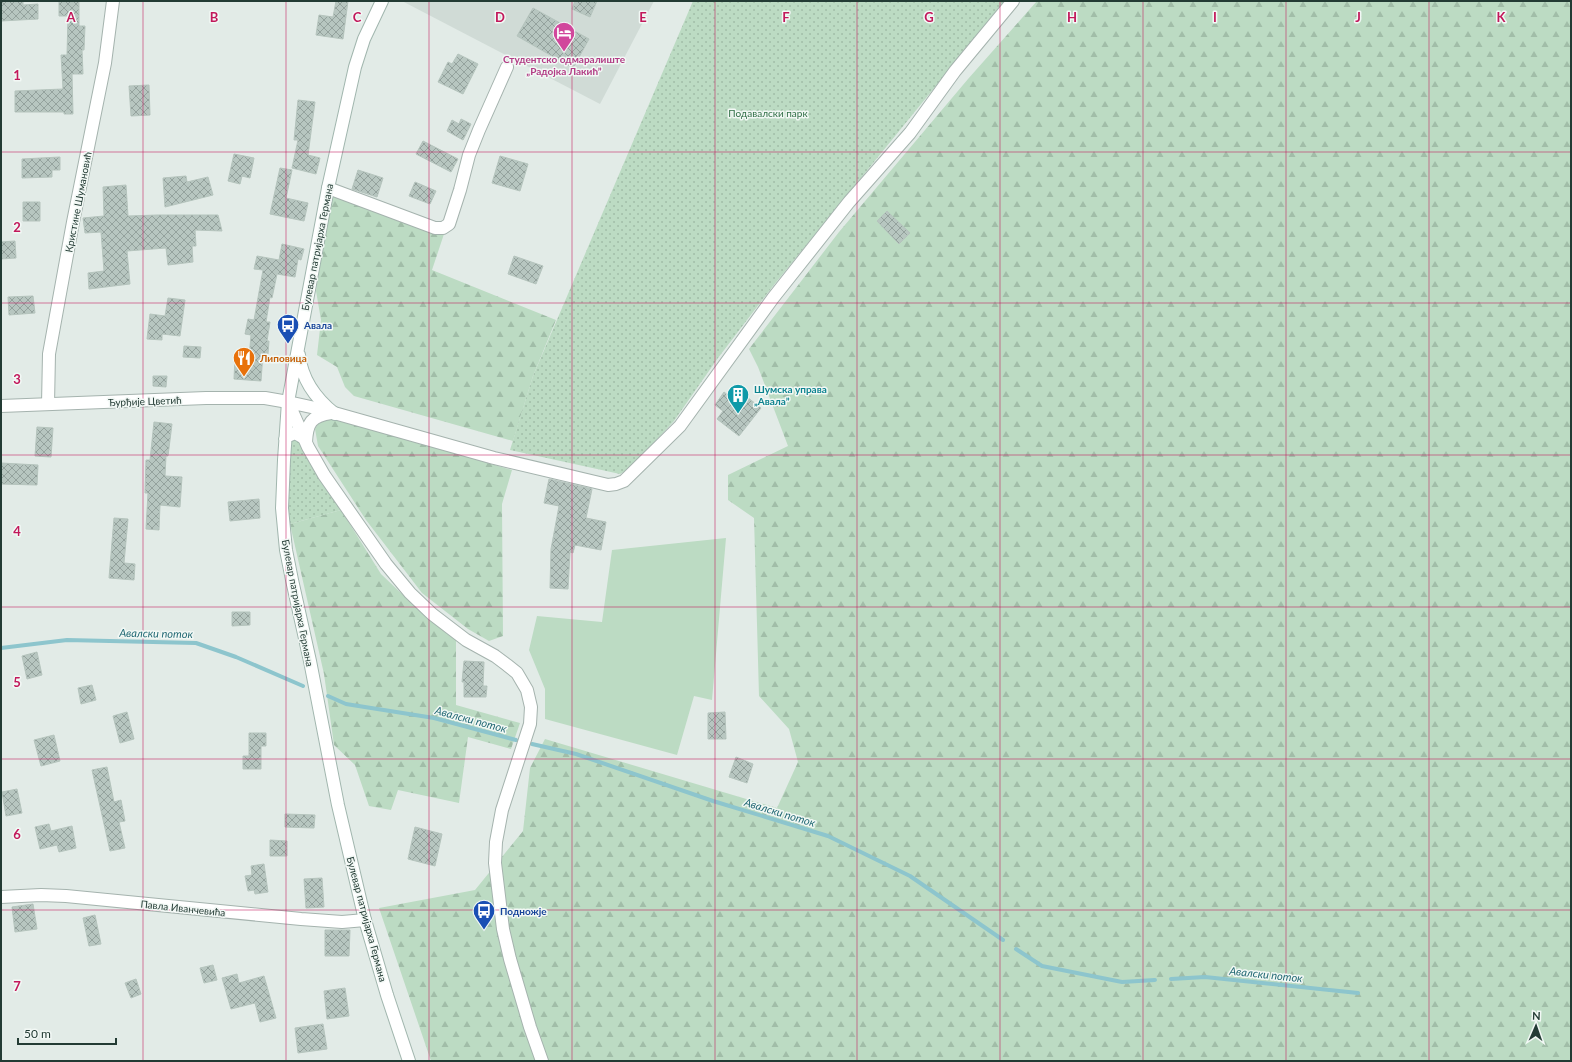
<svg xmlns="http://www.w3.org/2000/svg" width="1572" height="1062" font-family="Lato,sans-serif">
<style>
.built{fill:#d0dbd6}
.grass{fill:#bcdbc3}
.forest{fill:url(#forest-firs)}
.park{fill:url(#park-dots)}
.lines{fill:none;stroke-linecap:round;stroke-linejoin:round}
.stream{stroke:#8dc5cd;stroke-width:4}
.building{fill:url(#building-cross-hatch);stroke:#b5c4bd}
.minor-casing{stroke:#a5b3ae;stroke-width:14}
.tertiary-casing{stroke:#a5b3ae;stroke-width:14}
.secondary-casing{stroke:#a1b6ae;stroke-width:14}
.minor{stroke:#fff;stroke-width:12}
.tertiary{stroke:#fff;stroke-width:12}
.secondary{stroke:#fff;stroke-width:12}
.grid{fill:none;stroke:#c2185b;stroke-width:1;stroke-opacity:0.55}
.labels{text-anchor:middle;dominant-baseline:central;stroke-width:3;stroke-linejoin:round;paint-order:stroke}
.hotel-label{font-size:10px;font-weight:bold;fill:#b23c85;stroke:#f2f8f5}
.park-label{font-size:10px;fill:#306f46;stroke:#f2f8f5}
.street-label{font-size:10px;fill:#233b34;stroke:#f2f8f5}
.transit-label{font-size:10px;font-weight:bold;fill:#164399;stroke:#f2f8f5;text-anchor:start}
.food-label{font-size:10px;font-weight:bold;fill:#c56008;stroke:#f2f8f5;text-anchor:start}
.culture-label{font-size:10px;font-weight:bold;fill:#0d838f;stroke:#f2f8f5;text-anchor:start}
.water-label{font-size:11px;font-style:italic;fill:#216873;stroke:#f2f8f5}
.grid-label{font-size:13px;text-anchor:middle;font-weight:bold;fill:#c2185b;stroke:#f2f8f5;stroke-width:3;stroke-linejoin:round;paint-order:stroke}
</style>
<defs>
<pattern id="forest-firs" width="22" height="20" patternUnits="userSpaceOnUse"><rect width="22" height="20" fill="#bcdbc3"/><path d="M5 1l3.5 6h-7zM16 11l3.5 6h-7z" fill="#a1bda8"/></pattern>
<pattern id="park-dots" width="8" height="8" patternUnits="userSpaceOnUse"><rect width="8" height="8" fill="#bcdbc3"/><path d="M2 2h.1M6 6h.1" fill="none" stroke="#a1bda8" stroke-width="1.8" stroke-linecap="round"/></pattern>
<pattern id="building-cross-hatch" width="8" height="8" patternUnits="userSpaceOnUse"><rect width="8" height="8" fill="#b7c6c0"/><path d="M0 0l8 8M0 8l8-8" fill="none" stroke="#94a29d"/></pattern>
</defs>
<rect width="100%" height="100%" fill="#e2ebe7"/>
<path class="built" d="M402 1H654L600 104Z"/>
<path class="grass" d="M726 538 712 700 694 696 677 755 545 719V689L529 650 537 616 602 622 612 550Z"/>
<path class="forest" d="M1037 1H1571V1061H431L379 908 475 890 523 831 530 768 545 739 777 808 798 762 789 729 759 696 754 518 728 500V475L788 446 758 367 749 349 839 232 968 79Z
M332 191 445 231 432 270 556 320 533 376 513 441 354 396 345 387 337 367 317 355 321 320 316 291Z
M332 417 512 470 502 504 503 636 489 641 468 629 422 593 366 520 318 446 315 429 319 422Z
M341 510 381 574 425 616 456 638V705L520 723 511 749 468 737 459 803 398 790 391 810 369 806 355 765 334 745 324 674 290 524Z"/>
<path class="park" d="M693 1H1005L773 286 718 358 674 421 629 469 620 474 510 450 533 376Z
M295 437 306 449 319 479 341 510 290 524 287 484 290 438Z"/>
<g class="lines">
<path class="stream" d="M1 648 67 640 196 643 236 657 303 686
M328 696 346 704 434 718 516 740
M532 744 576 754 713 801 828 836 910 876 1003 940
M1016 949 1042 966 1122 982 1155 980
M1171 979 1205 977 1358 993"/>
</g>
<path class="building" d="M1 1H23V5L38 4V19L1 21Z
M59 1H79V26H85L84 50H82L83 74H72L73 114H64V112H15V91L63 89 61 55H67L68 16H59Z
M336 1H348L343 39 316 35 319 15 333 17Z
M575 1H597L590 17 572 9Z
M533 8 589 39 573 68 517 36Z
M458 54 478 64 463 94 438 82 448 62 452 64Z
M149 85 150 115 131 116 129 86Z
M298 100 315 102 308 155 320 158 316 174 292 168 298 140H294Z
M461 119 471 124 463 140 447 131 452 120 459 124Z
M423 141 458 159 451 172 416 154Z
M234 154 254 158 250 178 242 176 240 184 228 181Z
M500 156 528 164 520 191 492 183Z
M60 157V170H52V177L22 178V159Z
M280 168 292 170 286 198 308 203 304 221 270 214Z
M358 170 383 178 377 197 352 189Z
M186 176 187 182 208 177 213 195 165 207 163 178Z
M415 182 436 191 430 204 409 196Z
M126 185 128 216 158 215H218L222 231 195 230 196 246H192L193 262 168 265 166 248 127 251 130 284 89 289 88 273 104 271 101 232 85 233 83 218 104 216 103 187Z
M23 202H40V221H23Z
M887 211 910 233 899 244 877 221Z
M15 241 16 258 1 259V242Z
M282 244 304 249 301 260 298 259 295 277 277 274 272 298 270 297 266 322H270L267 341H269L268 354 263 353 261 381 234 379 235 357 249 358 251 335 245 334 248 319 254 320 263 270 254 269 257 256 279 260Z
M514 256 543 266 536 284 508 274Z
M33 296 35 313 9 315 8 297Z
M168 298 185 300 180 336 162 334V340L147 339 150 314 165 316Z
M184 346 201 347 200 358 183 357Z
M153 376H167L166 387 153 386Z
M738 390 761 408 739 436 717 419 723 411 715 405 724 392 732 398Z
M154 422 172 424 168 456H166L165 476 182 477 180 507 160 505 159 530 146 529 148 493H145L146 460H150Z
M37 427 53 428 51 457 35 456Z
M1 463 38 465 37 485 1 484Z
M549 479 592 489 586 518 606 522 601 550 575 545 573 553 570 552 568 589 550 588 551 549 559 506 544 503Z
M259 499 260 518 230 521 228 502Z
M114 518 128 519 124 563 135 564 134 580 109 578Z
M232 612H250V625L232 626Z
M37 652 42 675 27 679 22 656Z
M464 661 484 662 483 686H487L486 697H464V682H462Z
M92 685 96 700 81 704 78 688Z
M127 712 134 739 120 743 113 716Z
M725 712 726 739H708V713Z
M249 733H266V746H261V769H243V756H249Z
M54 735 60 761 41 766 34 740Z
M736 757 753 764 747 783 729 777Z
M107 767 114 802 121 800 125 821 119 822 125 848 110 851 92 770Z
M17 789 22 813 6 816 2 792Z
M285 814 315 815 314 828 285 827Z
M49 824 51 831 72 826 76 848 59 852 57 845 40 849 35 827Z
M415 827 442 834 435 866 408 859Z
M270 840 287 841V856H270Z
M264 864 268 892 255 894 254 890 248 891 245 876 252 875 251 866Z
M322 878 324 907 306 908 304 879Z
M33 904 37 929 15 932 12 907Z
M95 915 101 944 89 946 83 918Z
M325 930H350L349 956H325Z
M213 965 217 980 204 983 200 968Z
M237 974 239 983 264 976 276 1018 260 1022 255 1003 231 1009 222 978Z
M136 979 141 994 131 998 125 983Z
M345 988 349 1016 327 1019 324 991Z
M323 1024 327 1049 298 1053 295 1028Z"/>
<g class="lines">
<g class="minor-casing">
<path id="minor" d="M328 188 435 228H443L449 224 460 190 469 155 479 130 507 67
M288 402 320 409 494 458 608 485 616 484 624 481 680 426 773 298 849 202 910 133 955 71 1013 1
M288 402 308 447 324 475 386 564 410 593 432 614 466 640 495 656 507 665 517 673 527 690 531 707 530 724 502 810 496 842 495 863 503 929 510 959 530 1027 542 1061
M48 404 49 354 73 222 105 63 113 1
M306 442C307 423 311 416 331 413
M1 897 41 895 66 896 301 919 342 922 365 920"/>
</g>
<g class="tertiary-casing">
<path id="tertiary" d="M1 406 206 398H265L288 402"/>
</g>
<g class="secondary-casing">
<path id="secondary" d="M382 1 364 39 355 67 328 188 288 402 284 460 282 508 286 550 292 580 310 661 338 805 365 920 387 995 409 1061
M299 355C302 380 316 399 335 414
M285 439 288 436 295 433 304 438"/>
</g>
<use href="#minor" class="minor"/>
<use href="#tertiary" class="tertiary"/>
<use href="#secondary" class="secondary"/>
</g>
<path class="grid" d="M143 1V1061M286 1V1061M429 1V1061M572 1V1061M715 1V1061M857 1V1061M1000 1V1061M1143 1V1061M1286 1V1061M1429 1V1061M1 152H1571M1 303H1571M1 455H1571M1 607H1571M1 759H1571M1 910H1571"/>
<defs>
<g id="hotel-pin" transform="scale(1.15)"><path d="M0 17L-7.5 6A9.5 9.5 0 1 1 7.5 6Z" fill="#d1479c" stroke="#f2f8f5"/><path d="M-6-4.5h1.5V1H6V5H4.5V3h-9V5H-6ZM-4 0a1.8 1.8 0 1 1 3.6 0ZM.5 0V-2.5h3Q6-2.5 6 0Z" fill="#fff"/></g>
<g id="bus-pin" transform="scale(1.15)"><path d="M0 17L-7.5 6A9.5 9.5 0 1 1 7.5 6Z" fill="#1a4fb4" stroke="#f2f8f5"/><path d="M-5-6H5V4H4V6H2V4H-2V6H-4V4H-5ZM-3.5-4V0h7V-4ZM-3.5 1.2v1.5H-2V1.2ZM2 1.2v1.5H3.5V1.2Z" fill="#fff"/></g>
<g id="restaurant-pin" transform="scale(1.15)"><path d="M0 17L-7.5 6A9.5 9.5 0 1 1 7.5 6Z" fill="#e8710a" stroke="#f2f8f5"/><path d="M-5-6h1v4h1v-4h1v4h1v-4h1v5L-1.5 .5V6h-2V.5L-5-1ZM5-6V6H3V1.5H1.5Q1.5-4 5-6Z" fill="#fff"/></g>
<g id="building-pin" transform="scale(1.15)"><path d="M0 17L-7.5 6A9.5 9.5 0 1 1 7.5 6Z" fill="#0f9aa8" stroke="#f2f8f5"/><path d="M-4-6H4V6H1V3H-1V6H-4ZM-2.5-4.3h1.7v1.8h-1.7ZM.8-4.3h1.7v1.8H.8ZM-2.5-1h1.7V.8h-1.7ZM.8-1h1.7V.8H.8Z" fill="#fff"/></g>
</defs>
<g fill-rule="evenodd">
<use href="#hotel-pin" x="564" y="33"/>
<use href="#bus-pin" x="288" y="325"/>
<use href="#restaurant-pin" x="244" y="358"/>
<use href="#building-pin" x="738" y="395"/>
<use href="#bus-pin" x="484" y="911"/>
</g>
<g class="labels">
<g class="hotel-label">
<text x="564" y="59">Студентско одмаралиште<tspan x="564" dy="12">„Радојка Лакић”</tspan></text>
</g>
<g class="park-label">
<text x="768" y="113">Подавалски парк</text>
</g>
<g class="street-label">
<text transform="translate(78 202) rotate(-79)">Кристине Шумановић</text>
<text transform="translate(317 247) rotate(-79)">Булевар патријарха Германа</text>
<text transform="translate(145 401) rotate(-2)">Ђурђије Цветић</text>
<text transform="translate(298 603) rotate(79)">Булевар патријарха Германа</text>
<text transform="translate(183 908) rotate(6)">Павла Иванчевића</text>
<text transform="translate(367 919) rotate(75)">Булевар патријарха Германа</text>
</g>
<g class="transit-label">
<text x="304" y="325">Авала</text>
<text x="500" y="911">Подножје</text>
</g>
<g class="food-label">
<text x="260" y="358">Липовица</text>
</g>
<g class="culture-label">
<text x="754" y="389">Шумска управа<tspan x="754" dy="12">„Авала”</tspan></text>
</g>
<g class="water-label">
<text transform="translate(156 633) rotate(1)">Авалски поток</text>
<text transform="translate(471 719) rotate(15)">Авалски поток</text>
<text transform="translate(780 812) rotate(17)">Авалски поток</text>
<text transform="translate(1266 974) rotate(6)">Авалски поток</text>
</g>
</g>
<g class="grid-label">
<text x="71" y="22">A</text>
<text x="214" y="22">B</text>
<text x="357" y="22">C</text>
<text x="500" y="22">D</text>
<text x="643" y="22">E</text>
<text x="786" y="22">F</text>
<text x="929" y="22">G</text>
<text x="1072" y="22">H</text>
<text x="1215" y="22">I</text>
<text x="1358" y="22">J</text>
<text x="1501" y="22">K</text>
<text x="17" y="80">1</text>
<text x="17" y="232">2</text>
<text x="17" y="384">3</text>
<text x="17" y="536">4</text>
<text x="17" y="687">5</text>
<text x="17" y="839">6</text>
<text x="17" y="991">7</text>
</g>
<rect width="1572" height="1062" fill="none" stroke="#233b34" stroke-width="4"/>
<g transform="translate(1536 1026) rotate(2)" stroke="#f2f8f5" stroke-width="3" paint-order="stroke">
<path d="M0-3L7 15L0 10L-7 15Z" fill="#233b34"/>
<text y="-6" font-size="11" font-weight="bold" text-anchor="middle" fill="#233b34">N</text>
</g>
<path d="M18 1038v6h98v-6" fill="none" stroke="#233b34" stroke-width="2"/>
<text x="24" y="1038" font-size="12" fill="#233b34" stroke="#f2f8f5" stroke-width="3" paint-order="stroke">50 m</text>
</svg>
